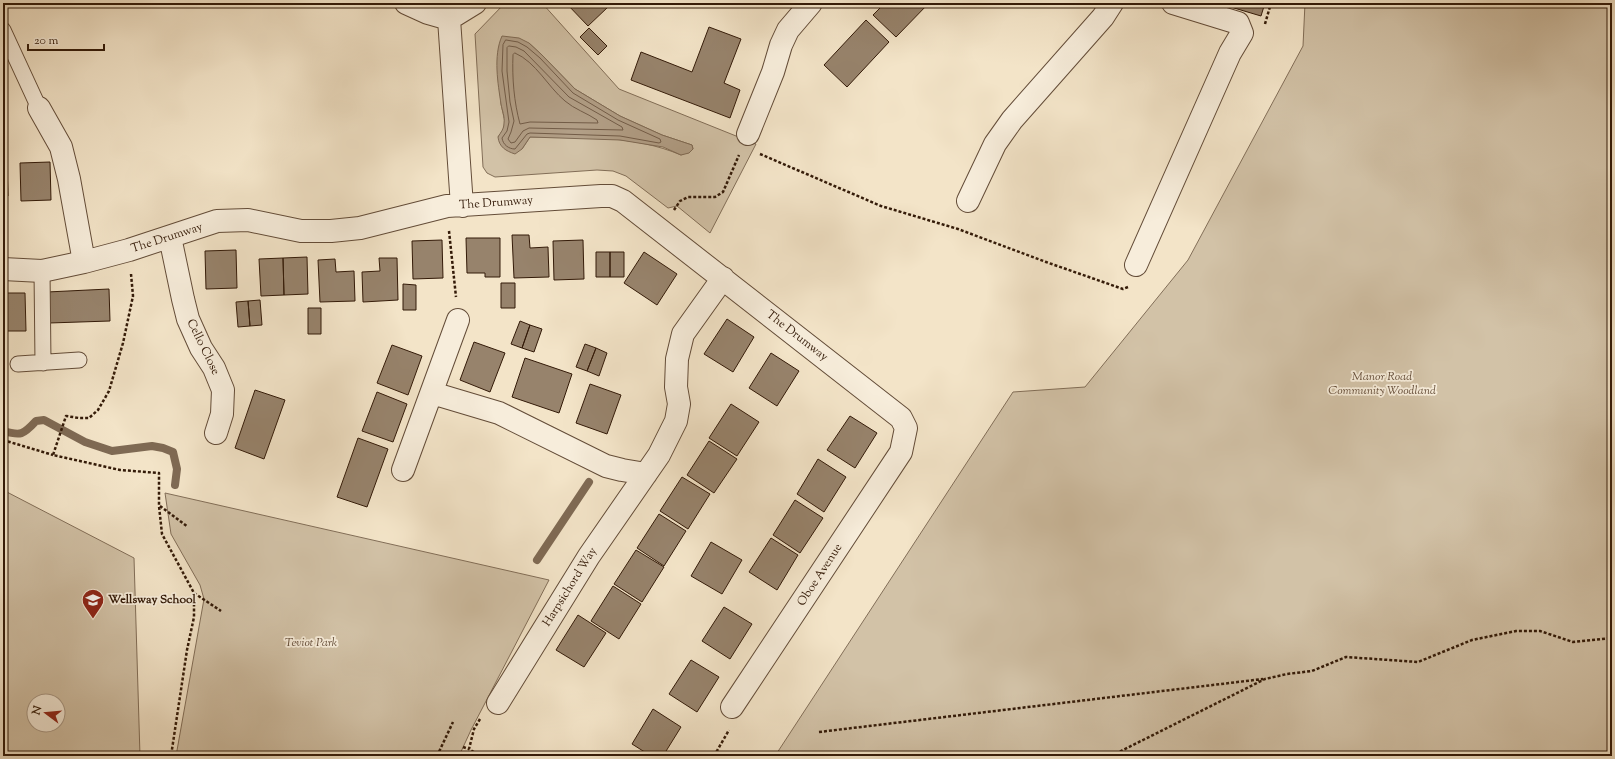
<svg xmlns="http://www.w3.org/2000/svg" width="1615" height="759" font-family="'Sorts Mill Goudy',serif">
<style>
.green{fill:#d2c2a7;stroke:#826e58;fill-rule:evenodd}
.water{fill:#b29f87;stroke:#7f6a54}
.lines{fill:none;stroke-linecap:round;stroke-linejoin:round}
.shore{stroke:#725c48;stroke-width:1}
.stream{stroke:#7f6a54;stroke-width:8}
.building{fill:#97836c;stroke:#331a08}
.lane-casing{stroke:#634c38;stroke-width:17}
.street-casing{stroke:#634c38;stroke-width:24}
.path{stroke:#331a08;stroke-width:2.5;stroke-dasharray:3 2;stroke-linecap:butt}
.lane{stroke:#f7eddb;stroke-width:15}
.street{stroke:#f7eddb;stroke-width:22}
.labels{text-anchor:middle;dominant-baseline:central;stroke-width:3.5;stroke-linejoin:round;paint-order:stroke}
.street-label{font-size:12px;fill:#331a08;stroke:#f7eddb}
.park-label{font-size:12px;font-style:italic;fill:#634c38;stroke:#f7eddb}
.poi-label{font-size:12px;font-weight:bold;fill:#331a08;stroke:#f7eddb;text-anchor:start}
</style>
<rect width="100%" height="100%" fill="#f3e4c8"/>
<filter id="stains"><feTurbulence type="fractalNoise" baseFrequency=".005" numOctaves="4"/><feColorMatrix values="0 0 0 0 .2 0 0 0 0 .09 0 0 0 0 .02 0 0 0 .5 -.17"/></filter>
<radialGradient id="worn" r=".72"><stop offset=".6" stop-color="#630" stop-opacity="0"/><stop offset="1" stop-color="#630" stop-opacity=".3"/></radialGradient>
<path class="green" d="M505 3H542L619 89 756 144 710 233 677 206 668 208 626 176 613 171 597 170 495 177 487 173 483 167 475 34ZM529 43 542 55 575 89 620 116 662 135 692 145 693 149 681 155C634 135 581 137 530 137L522 149 498 137 503 130 505 122 501 104 498 71Z
M1305 3H1612V756H775L1013 392 1085 387 1188 260 1303 46Z
M3 490 134 558 140 756H3ZM34 701H58V725H34Z
M165 493 549 580 471 730 459 756H176L204 599 200 585 171 534Z"/>
<path class="water" d="M502 36 519 38 529 43 542 55 575 89 620 116 662 135 692 145 693 149 689 153 681 155 663 147 620 140 530 137 522 149 515 154C506 151 499 147 498 137 501 132 504 129 504 123 505 117 502 110 501 104 498 84 493 56 502 36Z"/>
<g class="lines">
<path class="shore" d="M506 40 518 42 527 47 540 58 573 93 618 120 660 139 661 142 659 143 620 136 530 133 527 134 515 149C509 149 503 145 502 138L507 131 509 122 502 71 503 45Z
M509 46 516 47 524 51 569 97 622 127 623 130 529 128 523 131 515 142 511 143 508 139 511 132 514 121 510 102 507 71V48Z
M515 53C536 62 548 87 565 101 574 109 587 113 597 120L598 123 530 122 520 124C514 102 512 78 513 55Z"/>
<path class="stream" d="M3 431C21 436 23 435 36 421L44 420 85 442 112 451 152 446 163 448 173 452 177 469 175 485
M537 560 589 482"/>
</g>
<path class="building" d="M566 3H604L608 7 588 26Z
M885 3H929L896 37 873 15Z
M1224 3H1265L1261 16 1224 5Z
M866 20 889 42 847 87 824 65Z
M709 27 741 39 724 83 740 90 730 118 631 80 641 52 692 72Z
M589 28 607 46 598 55 580 37Z
M50 162 51 200 21 201 20 163Z
M3 165H7L8 196H3Z
M512 235H529L530 248 548 247 549 277 514 278Z
M466 238H500V277H485V273H467Z
M442 240 443 278 413 279 412 241Z
M583 240 584 279 554 280 553 241Z
M236 250 237 288 206 289 205 251Z
M596 252H610V277H596Z
M610 252H624V277H610Z
M644 252 677 274 657 305 624 283Z
M307 257 308 294 284 295 283 258Z
M283 258 284 295 261 296 259 259Z
M379 258H397L398 300 363 302 362 272 380 271Z
M335 259 336 272 354 271 355 301 320 302 318 260Z
M501 283H515V308H501Z
M403 284 416 285V310H403Z
M109 289 110 321 49 323 47 292Z
M3 293H25L26 331H3Z
M260 300 262 325 250 326 248 301Z
M248 301 250 326 238 327 236 302Z
M308 308H321V334H308Z
M727 319 754 337 733 372 704 354Z
M520 321 530 325 522 348 511 344Z
M530 325 542 329 534 352 522 348Z
M474 342 505 353 490 392 460 380Z
M585 344 596 348 587 371 576 367Z
M392 345 422 356 408 395 377 383Z
M596 348 607 353 599 376 587 371Z
M771 353 799 371 777 406 749 388Z
M525 358 572 374 559 413 512 397Z
M590 384 621 395 607 434 576 423Z
M255 390 285 400 264 459 235 448Z
M377 392 407 404 393 442 362 431Z
M731 404 759 422 737 456 709 438Z
M850 416 877 433 855 468 827 450Z
M358 438 388 449 367 507 337 497Z
M709 441 737 459 714 493 687 475Z
M818 459 846 477 824 512 797 494Z
M682 477 710 494 688 529 660 511Z
M795 500 823 518 800 553 773 535Z
M659 514 686 531 664 566 637 548Z
M771 538 798 555 777 590 749 572Z
M711 542 742 560 722 594 691 576Z
M636 550 664 567 642 602 614 584Z
M613 586 641 604 619 639 591 621Z
M724 607 752 624 730 659 702 641Z
M578 615 606 633 584 667 556 650Z
M691 660 719 677 697 712 669 694Z
M653 709 681 727 663 756H651L632 744Z"/>
<g class="lines">
<g class="lane-casing">
<path id="lane" d="M3 30 39 108
M42 271 43 363
M18 364 79 360"/>
</g>
<g class="street-casing">
<path id="street" d="M406 3 428 13 449 19 475 3
M449 19 462 206
M39 108 61 147 69 179 84 262
M748 134 773 72 781 45 788 30 811 3
M968 201 995 144 1012 120 1103 17 1112 3
M170 237 183 299 188 319 201 348 214 368 223 390 222 414 216 433
M1136 265 1230 53 1242 33 1238 23 1173 3
M3 269 42 271 84 262 129 250 217 221 248 220 301 231H331L360 228 447 206 601 196H612L623 201 901 418 906 428 901 452 732 707
M432 393 499 413 606 466 622 470 646 474
M403 470 458 320
M498 703 589 556 659 455 676 421 679 404 676 387 677 359 683 334 723 278"/>
</g>
<path class="path" d="M1265 24 1271 3
M760 154 881 206 958 229 1046 262 1123 289 1128 287
M674 210 680 201 688 197H715L723 192 739 155
M449 231 456 297
M131 274 133 296 123 343 109 391 98 410 89 418H79L66 416 53 455 120 470 159 473V506L162 534 194 593V617L187 650 171 756
M3 440 53 455
M160 506 188 527
M194 593 221 611
M480 719 474 729 469 749 480 756
M819 732 1263 679
M463 747 469 749
M437 756 453 722
M714 756 729 730
M1111 756 1265 679 1287 674 1312 671 1346 657 1418 662 1472 640 1516 631H1540L1573 642 1612 638"/>
<use href="#lane" class="lane"/>
<use href="#street" class="street"/>
</g>
<defs>
<g id="school-pin" transform="scale(1.15)"><path d="M0 17L-7.5 6A9.5 9.5 0 1 1 7.5 6Z" fill="#8f2418" stroke="#f7eddb"/><path d="M0-5L7-2L0 1L-7-2ZM-4 1L0 2.5L4 1V4Q0 6-4 4Z" fill="#fff"/></g>
</defs>
<g fill-rule="evenodd">
<use href="#school-pin" x="93" y="600"/>
</g>
<g class="labels">
<g class="street-label">
<text transform="translate(496 203) rotate(-4)">The Drumway</text>
<text transform="translate(167 238) rotate(-18)">The Drumway</text>
<text transform="translate(797 336) rotate(38)">The Drumway</text>
<text transform="translate(203 347) rotate(64)">Cello Close</text>
<text transform="translate(820 575) rotate(-57)">Oboe Avenue</text>
<text transform="translate(570 587) rotate(-58)">Harpsichord Way</text>
</g>
<g class="park-label">
<text x="1382" y="377">Manor Road<tspan x="1382" dy="14">Community Woodland</tspan></text>
<text x="311" y="643">Teviot Park</text>
</g>
<g class="poi-label">
<text x="108" y="600">Wellsway School</text>
</g>
</g>
<rect width="1615" height="759" fill="none" stroke="#f3e4c8" stroke-width="16"/>
<rect x="4" y="4" width="1607" height="751" fill="none" stroke="#331a08" stroke-width="2"/>
<rect x="8" y="8" width="1599" height="743" fill="none" stroke="#331a08"/>
<g transform="translate(46 713) rotate(286)"><circle r="19" fill="#f7eddb" stroke="#a99987"/>
<path d="M0-3L7 15L0 10L-7 15Z" fill="#8f2418"/>
<text y="-6" font-size="11" font-weight="bold" text-anchor="middle" fill="#331a08">N</text>
</g>
<path d="M28 44v6h76v-6" fill="none" stroke="#331a08" stroke-width="2"/>
<text x="34" y="44" font-size="12" fill="#331a08" stroke="#f7eddb" stroke-width="3" paint-order="stroke">20 m</text>
<rect width="100%" height="100%" filter="url(#stains)"/>
<rect width="100%" height="100%" fill="url(#worn)"/>
</svg>
